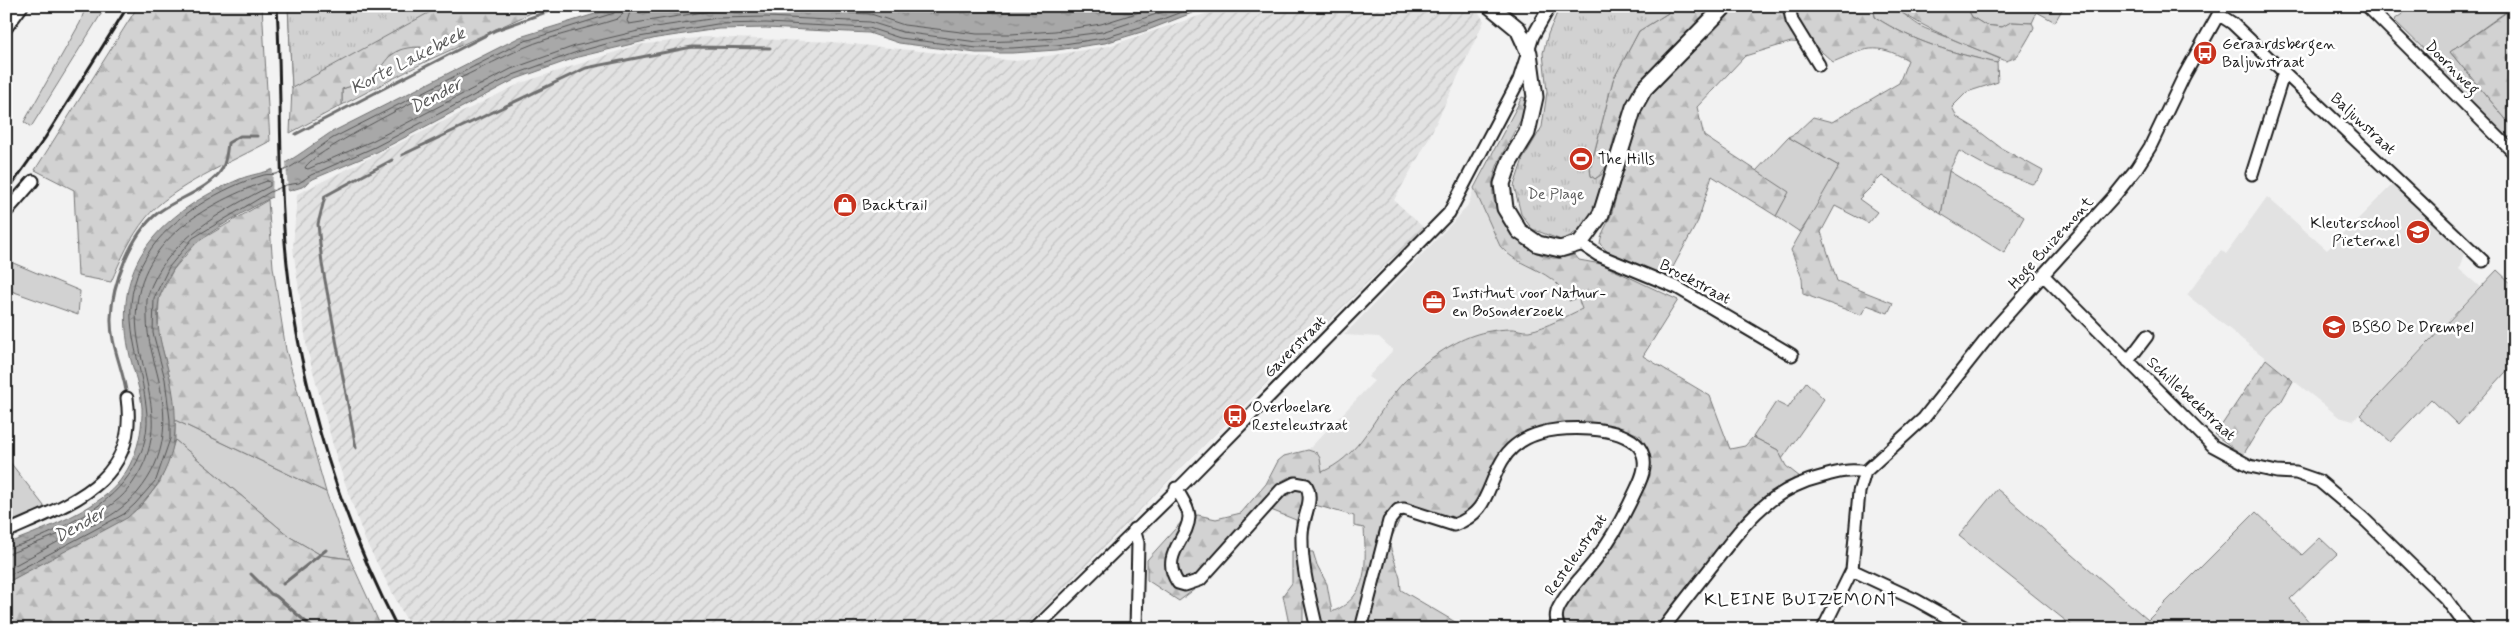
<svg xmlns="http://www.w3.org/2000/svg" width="2520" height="635" font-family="Mynerve,sans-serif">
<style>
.built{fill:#e2e2e2}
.industrial{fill:url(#industrial-furrows)}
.grass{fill:#d2d2d2;stroke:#777}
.forest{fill:url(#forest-firs);stroke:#777}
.park{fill:url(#park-tufts);stroke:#777}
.water{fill:url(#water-ripples);stroke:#707070}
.pier{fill:#f2f2f2}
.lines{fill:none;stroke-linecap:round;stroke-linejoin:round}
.shore{stroke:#545454;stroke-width:1}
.stream{stroke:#707070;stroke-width:3}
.minor-casing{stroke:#1c1c1c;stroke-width:15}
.major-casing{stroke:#1c1c1c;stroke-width:19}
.minor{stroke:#fff;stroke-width:11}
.major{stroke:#fff;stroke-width:15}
.rail{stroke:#1c1c1c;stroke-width:3}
.labels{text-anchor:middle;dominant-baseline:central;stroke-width:5;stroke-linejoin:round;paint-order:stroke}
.poi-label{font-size:16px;fill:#1c1c1c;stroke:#fff;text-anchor:start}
.street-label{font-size:16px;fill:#1c1c1c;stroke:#fff}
.park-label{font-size:16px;fill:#5c5c5c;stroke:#fff}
.water-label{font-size:18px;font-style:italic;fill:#5b5b5b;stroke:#fff}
.neighbourhood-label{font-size:18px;letter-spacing:1px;fill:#1c1c1c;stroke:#fff}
</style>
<defs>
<pattern id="industrial-furrows" width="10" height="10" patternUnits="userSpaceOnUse" patternTransform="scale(1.25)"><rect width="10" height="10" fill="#e2e2e2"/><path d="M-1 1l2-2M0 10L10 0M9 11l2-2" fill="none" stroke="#c1c1c1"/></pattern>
<pattern id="forest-firs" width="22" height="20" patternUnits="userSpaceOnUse" patternTransform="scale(1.25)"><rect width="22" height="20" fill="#d2d2d2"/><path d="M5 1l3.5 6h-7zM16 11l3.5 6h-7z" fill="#b4b4b4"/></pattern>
<pattern id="park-tufts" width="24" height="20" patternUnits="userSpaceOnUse" patternTransform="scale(1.25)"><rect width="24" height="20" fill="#d2d2d2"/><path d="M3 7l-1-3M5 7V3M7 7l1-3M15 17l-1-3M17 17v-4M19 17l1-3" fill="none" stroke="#b4b4b4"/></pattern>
<pattern id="water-ripples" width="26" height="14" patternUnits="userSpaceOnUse" patternTransform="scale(1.25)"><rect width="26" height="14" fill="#a8a8a8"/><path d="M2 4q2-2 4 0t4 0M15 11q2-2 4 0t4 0" fill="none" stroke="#888"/></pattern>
</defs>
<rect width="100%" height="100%" fill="#f2f2f2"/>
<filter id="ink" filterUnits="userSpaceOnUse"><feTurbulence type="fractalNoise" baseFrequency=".02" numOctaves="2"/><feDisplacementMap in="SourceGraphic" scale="10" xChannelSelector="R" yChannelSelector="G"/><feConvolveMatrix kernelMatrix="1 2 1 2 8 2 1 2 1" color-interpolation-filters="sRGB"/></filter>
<g filter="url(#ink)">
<path class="built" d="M2393 184 2460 244 2464 253 2459 269 2480 287 2353 421 2339 417 2187 295 2221 250 2226 254 2267 197 2327 250Z
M1474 188 1500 246 1506 254 1544 272 1565 293 1569 301 1578 298 1582 309 1546 326 1526 331 1514 328 1369 432 1357 447 1334 467 1322 472 1320 458 1317 453 1308 450 1374 381 1368 377 1393 350 1379 337 1344 335 1459 216 1468 205Z"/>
<path class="industrial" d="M1220 6H1475L1484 21 1427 142 1394 200 1425 229 1389 261 1182 467 1024 629H411L365 540 337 460 307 349 293 248 297 194 521 83 637 45 706 37 832 42 1016 61 1109 46 1205 14Z"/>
<path class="grass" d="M86 6H106L31 127 24 122 80 23Z
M1878 6C1904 6 1907 22 1929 30 1953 39 1976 49 2000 59L1997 63C1953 53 1913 42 1875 17L1874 11Z
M1966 6H2064L2055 22 2037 12 2032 23 2011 22 2003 27 1985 25 1972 17Z
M2413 6H2514L2450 52 2514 129V134L2507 138 2433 66 2437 62 2394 20Z
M404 47H421L429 60 342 105V89L366 81 387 58Z
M1788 137 1839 166 1816 209 1800 232 1776 216 1788 192 1756 171Z
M1949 171 2024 217 2004 253 1941 214Z
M6 260 80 291 78 315 6 289Z
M2497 270 2514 286V363L2458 425 2431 399 2390 442 2360 415Z
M1806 382 1824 399 1782 459 1778 450 1753 437 1776 402 1788 408Z
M175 420 326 492 350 559 321 555 290 537 175 440Z
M6 457 44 506 40 512 6 528Z
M1997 489 2148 620 2256 512 2302 555 2320 538 2337 554 2290 599 2310 623 2303 629H2076L1959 536Z
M1582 622H1594L1622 629H1569L1566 626Z"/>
<path class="forest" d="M138 6H262L270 141C234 161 170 187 146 218 130 238 121 259 111 282L78 276 74 190 35 170Z
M288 6H552L531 13 429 60 421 47C381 47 390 67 365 81 359 85 350 86 342 89V105L290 133 292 88Z
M1668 6H1878L1874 11 1875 17C1913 42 1953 53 1997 63L1998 82 1967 92 1952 107 1957 117 1975 128 2001 148 2043 171 2038 180 2032 184 1990 168 1959 151 1949 171 1941 214 1882 176 1859 199 1877 212 1868 223 1835 206 1821 232 1837 281 1893 303 1888 313 1867 305 1861 315 1803 294 1802 278 1791 250 1839 166 1788 137 1796 133 1813 117 1832 122 1899 83 1908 60C1875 42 1866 48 1833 62L1813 44 1791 42 1745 56 1697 107 1704 136 1789 192 1776 216 1712 176 1698 221 1666 280 1609 253 1600 244C1601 231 1609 223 1612 212 1624 171 1631 129 1636 87 1628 101 1622 115 1616 130 1611 147 1611 168 1595 179L1591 176 1590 169 1613 80 1639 31 1668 13Z
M1892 6H1966L1972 17 1985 25 2002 27 2011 22 2032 23 2034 27C2033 31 2020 53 2017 56 2015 58 2009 60 2006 61 1967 45 1927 31 1892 6Z
M2514 7V129L2450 52Z
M1522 97 1525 98C1528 106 1523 116 1519 123 1496 166 1478 188 1510 232 1520 245 1537 255 1553 258 1559 259 1569 256 1575 255L1579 260 1601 264 1678 300 1643 356 1710 396 1730 449 1745 446 1753 437 1778 450 1786 466 1800 477 1784 483 1767 497 1659 629H1622L1594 622 1566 626 1562 614 1567 604 1615 539 1650 476 1648 453 1641 436C1608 419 1539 417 1510 442 1491 459 1485 489 1477 511 1447 526 1424 514 1393 508L1388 513 1400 519 1389 543 1400 578 1401 590 1467 629H1314L1306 597 1303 601V629H1290L1283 595 1292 583V551L1313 552 1317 565 1327 584 1332 612C1370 596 1366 563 1364 528L1354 526V516L1315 505 1308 539 1297 535 1296 520 1271 510 1294 488 1289 477 1280 482 1206 571 1199 586 1179 601 1147 580V560L1185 518 1198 515 1216 519 1241 513 1266 484 1278 461 1284 456 1308 450 1317 453 1320 458 1322 472C1356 457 1369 428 1389 400 1402 382 1420 365 1439 353 1463 337 1482 330 1510 329 1516 328 1522 332 1529 331 1548 327 1564 317 1582 309L1578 298 1569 301C1553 267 1520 270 1500 246L1474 188Z
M268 200 273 267 286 350 326 492 175 420 170 378 158 333 159 298 173 270 197 242Z
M2266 359 2293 381 2281 402 2265 419 2243 455 2215 435Z
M175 440 290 537 321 555 350 559 382 629H6V583L139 508 160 482Z"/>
<path class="park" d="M288 6H441L292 88Z
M1560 6H1668V13L1639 31 1613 80 1590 169 1591 176 1595 179 1604 173C1597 200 1591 230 1561 240L1532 229 1521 214 1514 186 1523 159 1542 127 1547 92 1543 53 1548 34Z"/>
<path class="water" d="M621 6H1210L1148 30 1105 43 1057 50 1012 53H976L899 43 869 33 766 28 718 29 657 38 578 57 516 79 377 152 313 179 302 187 289 191 288 189C258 204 226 221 199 241 185 250 161 284 159 300 154 328 164 352 170 378 183 437 173 479 127 518L6 583V544C39 531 73 519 102 498 130 478 143 442 142 408 141 391 134 373 130 356 122 320 123 282 144 250 166 217 204 194 240 179 252 174 266 173 276 168 296 158 312 145 330 133L520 37Z"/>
<path class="pier" d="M286 160 288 194 272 200 273 167Z"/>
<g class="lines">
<path class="shore" d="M625 6 623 14 617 19C586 29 553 35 523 48 494 61 310 150 305 168L308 169 372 141 511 69 575 46 655 27 717 18 767 17 870 22 902 32 977 42 1011 41 1056 38 1102 32 1181 6
M632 6 627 21 629 24 716 10H767L871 14 904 25 977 34H1011L1055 31 1101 24 1159 6
M267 181 270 182V186C222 211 166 240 148 295 146 301 147 310 147 317 147 340 154 359 159 381 168 422 166 458 138 492 126 506 104 523 85 526L84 522C100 512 118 503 129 488 169 435 147 394 138 339 124 251 196 207 267 181Z
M6 548C24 547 70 524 86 514 125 490 153 453 146 405 139 349 115 309 147 255 169 218 224 186 264 175 268 174 272 175 276 174 297 166 314 150 333 138L522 42 614 13 618 6
M6 555 72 529 75 530 74 533 6 570
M6 577 124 514 135 504 156 480 170 439V420L165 379 153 333 154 298 169 267 193 238 270 192 286 185 299 183 311 175 375 147 513 75 577 52 621 40 717 24 766 23 869 28 900 38 977 48H1012L1057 45 1104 38 1147 25 1197 6"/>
<path class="stream" d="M296 134 496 30 563 6
M402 155 586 68 692 47 770 48
M127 397C124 370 110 345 111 318 112 284 131 233 159 212 178 198 210 189 222 169 226 162 227 151 228 143L240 136H257
M356 448 322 264 318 224 325 196 392 160
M251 574 271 594 276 596 314 629
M283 584 326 550"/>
<g class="minor-casing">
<path id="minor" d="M1789 6 1792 21 1819 65
M2367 6 2514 153
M2218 14 2232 23 2483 261
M6 28 22 6
M2252 174 2284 72
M6 212 33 181
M1580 243 1598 255 1678 288 1792 355
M2044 276 2213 446 2250 466 2277 472 2296 473 2319 481 2363 518 2446 599 2468 629
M2128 361 2147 336
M1176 488C1180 496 1189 508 1189 517 1188 540 1159 555 1178 583L1185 585 1200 580 1281 490 1295 483 1306 485C1315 501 1302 517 1302 534 1301 566 1310 598 1317 629
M1134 529 1138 543 1136 629
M6 532C70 503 139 483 127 398
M1852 570 1916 600 1968 629
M1035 629 1184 483 1449 213 1519 80 1533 36 1550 6
M1361 629 1389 521 1398 510 1404 509 1454 525C1488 513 1486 489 1502 461 1519 431 1559 427 1590 429 1606 430 1628 434 1639 447 1649 461 1643 476 1636 490 1625 514 1612 538 1596 559 1584 575 1568 590 1559 607 1555 614 1556 622 1559 629
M1663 629C1680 606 1698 584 1715 562 1747 520 1770 489 1824 476 1838 472 1850 469 1865 472
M1823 629 1852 570 1859 492 1865 472 1924 418 1996 327 2116 194 2136 169 2150 147 2184 76 2223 6"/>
</g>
<g class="major-casing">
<path id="major" d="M1490 6 1518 29 1529 53 1535 97 1527 133 1510 161 1502 184 1505 208 1519 231 1538 244 1560 249 1580 243 1601 214 1634 107 1644 89 1725 6"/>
</g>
<use href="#minor" class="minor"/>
<use href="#major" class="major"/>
<path class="rail" d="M277 6C282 92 278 178 287 264 300 389 340 517 398 629
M6 193 45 138 128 6"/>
</g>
</g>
<defs>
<g id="bus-disc" transform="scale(1.25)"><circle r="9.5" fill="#c8321e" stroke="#fff"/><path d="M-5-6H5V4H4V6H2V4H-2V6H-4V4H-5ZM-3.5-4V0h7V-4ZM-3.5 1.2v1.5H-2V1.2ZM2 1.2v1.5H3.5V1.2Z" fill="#fff"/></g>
<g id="stadium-disc" transform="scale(1.25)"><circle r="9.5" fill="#c8321e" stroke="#fff"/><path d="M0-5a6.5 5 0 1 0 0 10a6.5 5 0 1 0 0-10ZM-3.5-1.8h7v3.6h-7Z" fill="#fff"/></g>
<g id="shop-disc" transform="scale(1.25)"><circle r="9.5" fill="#c8321e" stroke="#fff"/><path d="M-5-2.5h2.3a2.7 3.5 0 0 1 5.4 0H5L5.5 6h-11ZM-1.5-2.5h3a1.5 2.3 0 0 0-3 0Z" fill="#fff"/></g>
<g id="school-disc" transform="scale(1.25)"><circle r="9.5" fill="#c8321e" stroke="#fff"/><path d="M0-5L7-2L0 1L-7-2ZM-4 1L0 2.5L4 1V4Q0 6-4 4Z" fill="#fff"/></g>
<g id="office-disc" transform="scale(1.25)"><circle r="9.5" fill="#c8321e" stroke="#fff"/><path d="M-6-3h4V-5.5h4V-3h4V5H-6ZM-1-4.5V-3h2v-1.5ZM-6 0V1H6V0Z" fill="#fff"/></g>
</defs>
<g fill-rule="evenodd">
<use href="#bus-disc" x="2205" y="53"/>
<use href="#stadium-disc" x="1581" y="159"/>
<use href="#shop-disc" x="845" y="205"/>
<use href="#school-disc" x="2418" y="232"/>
<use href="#office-disc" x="1434" y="302"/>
<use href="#school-disc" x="2334" y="327"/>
<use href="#bus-disc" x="1235" y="416"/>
</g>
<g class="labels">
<g class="poi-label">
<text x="2222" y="44">Geraardsbergen<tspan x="2222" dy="18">Baljuwstraat</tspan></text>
<text x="1598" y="159">The Hills</text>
<text x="862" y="205">Backtrail</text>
<text x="2400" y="223" text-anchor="end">Kleuterschool<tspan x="2400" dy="18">Pïeternel</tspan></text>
<text x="1452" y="293">Instituut voor Natuur-<tspan x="1452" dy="18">en Bosonderzoek</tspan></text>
<text x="2352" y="327">BSBO De Drempel</text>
<text x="1252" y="407">Overboelare<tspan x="1252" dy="18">Resteleustraat</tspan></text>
</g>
<g class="street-label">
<text transform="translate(2452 68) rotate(45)">Doornweg</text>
<text transform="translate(2363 124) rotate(43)">Baljuwstraat</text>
<text transform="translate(2051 243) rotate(-48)">Hoge Buizemont</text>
<text transform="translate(1695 282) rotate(28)">Broekstraat</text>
<text transform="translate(1295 347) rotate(-45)">Gaverstraat</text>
<text transform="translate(2191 399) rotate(43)">Schillebeekstraat</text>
<text transform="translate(1576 555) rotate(-55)">Resteleustraat</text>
</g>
<g class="park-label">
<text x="1556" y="194">De Plage</text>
</g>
<g class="water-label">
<text transform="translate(408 61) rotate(-27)">Korte Lakebeek</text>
<text transform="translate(436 96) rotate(-28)">Dender</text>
<text transform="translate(80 525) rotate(-29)">Dender</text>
</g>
<g class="neighbourhood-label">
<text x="1801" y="600">KLEINE BUIZEMONT</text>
</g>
</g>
<rect width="2520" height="635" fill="none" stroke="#fff" stroke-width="25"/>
<rect x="12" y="12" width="2495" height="610" fill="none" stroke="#1c1c1c" stroke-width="2" filter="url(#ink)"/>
</svg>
